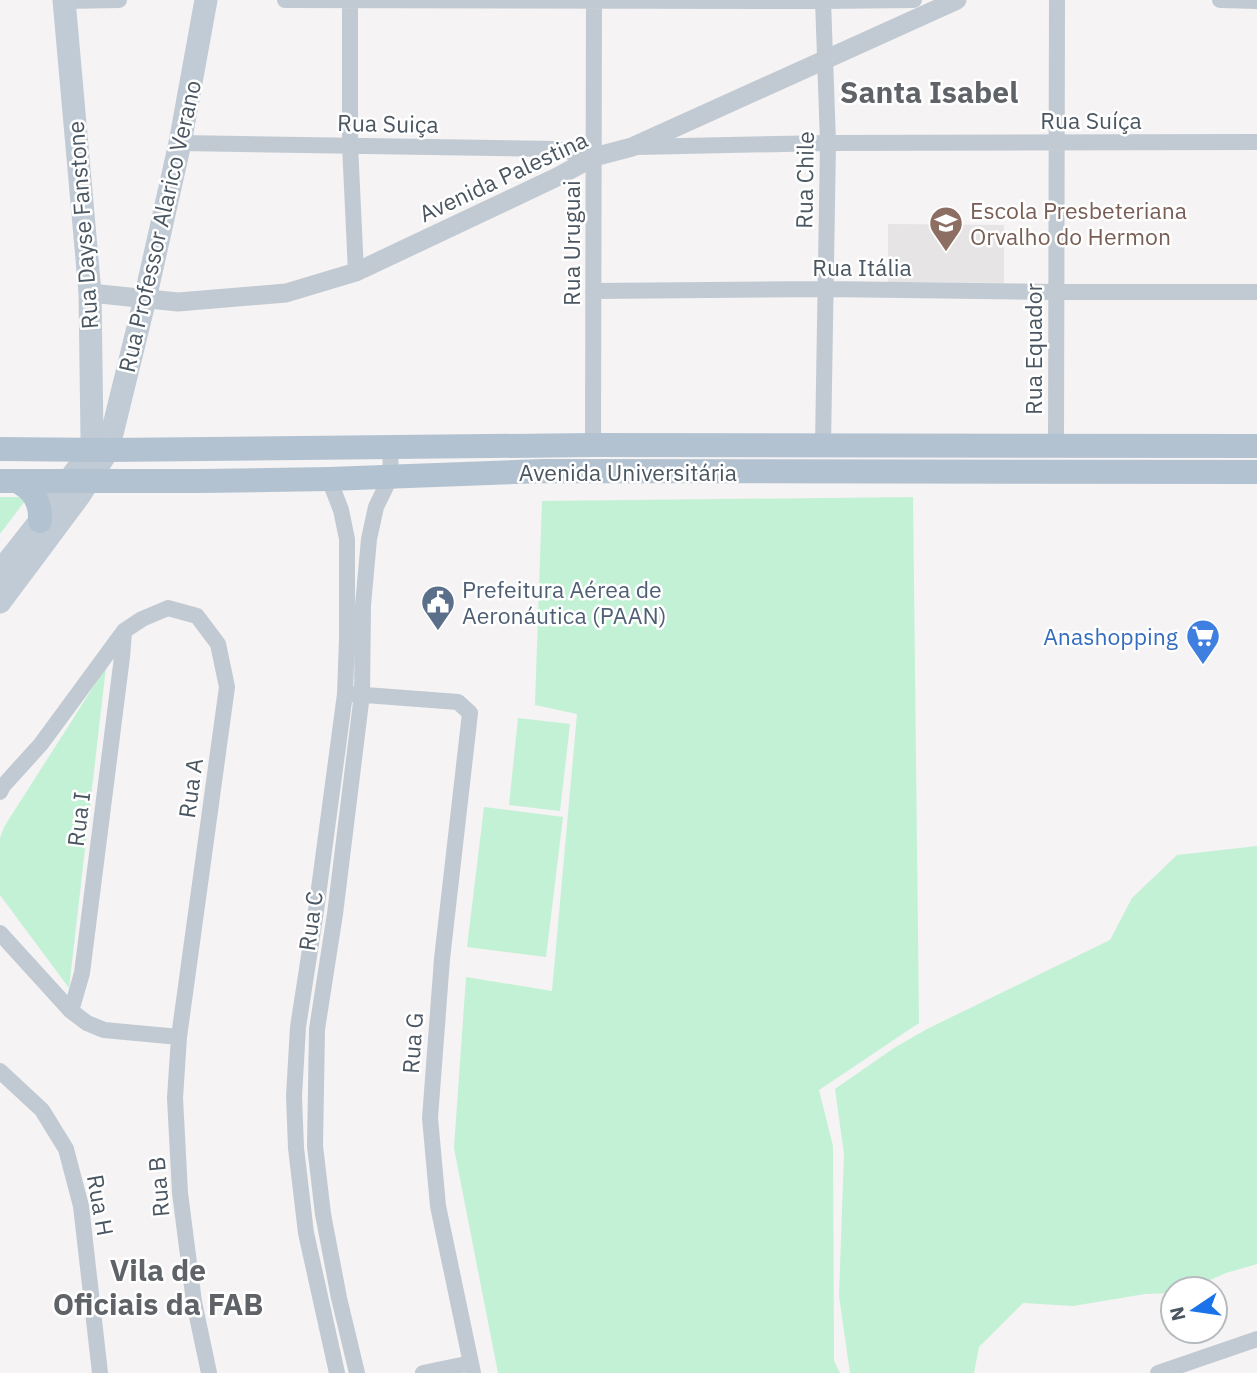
<svg xmlns="http://www.w3.org/2000/svg" width="1257" height="1373" font-family="'IBM Plex Sans',sans-serif">
<style>
.education{fill:#e6e4e5}
.green{fill:#c3f1d5}
.lines{fill:none;stroke-linecap:round;stroke-linejoin:round}
.minor{stroke:#c1cad2;stroke-width:16}
.tertiary{stroke:#c1cad2;stroke-width:19}
.secondary{stroke:#c1cbd6;stroke-width:23}
.primary{stroke:#b3c2d1;stroke-width:24}
.labels{text-anchor:middle;dominant-baseline:central;stroke-width:5;stroke-linejoin:round;paint-order:stroke}
.street-label{font-size:23px;fill:#4a5661;stroke:#fff}
.education-label{font-size:23px;fill:#785e54;stroke:#fff;text-anchor:start}
.service-label{font-size:23px;fill:#4e5e75;stroke:#fff;text-anchor:start}
.shop-label{font-size:23px;fill:#366cbe;stroke:#fff;text-anchor:end}
.district-label{font-size:30px;font-weight:bold;fill:#5f6368;stroke:#fff}
</style>
<rect width="100%" height="100%" fill="#f5f3f3"/>
<path class="education" d="M888 224 1004 225V283L888 282Z"/>
<path class="green" d="M0 497H28L0 534Z
M913 497 919 1023 819 1090 833 1146 834 1361 840 1373H498L454 1148 466 977 552 991 577 714 535 705 542 501Z
M106 667 69 988 0 895V838L4 827Z
M518 718 570 724 560 811 509 805Z
M484 807 563 817 546 957 467 947Z
M1257 846V1264L1226 1273 1189 1289H1173V1293L1145 1294 1073 1306 1023 1303 979 1347 974 1373H850L839 1296 844 1154 835 1089 894 1048 927 1029 1110 940 1132 898 1177 855Z"/>
<g class="lines">
<path class="minor" d="M285 0 823 1 914 0
M350 0V145L356 272
M1220 0 1257 1
M64 1 119 0
M180 143 556 149 594 157
M636 147 828 143 1257 142
M593 291 825 289 1056 292H1257
M593 445 594 0
M823 445 828 143 823 0
M1056 445 1057 0
M329 479 341 510 347 539V638L345 694 316 911 298 1027 294 1096 296 1148 306 1233 337 1373
M352 694 458 702 470 713 442 959 430 1118 438 1206 473 1373
M0 792 3 786 41 744 124 631 142 619 168 608 197 616 218 644 227 687 179 1037 175 1098 180 1193 194 1302 209 1373
M0 933 71 1011 87 1023 104 1030 179 1037
M71 1011 82 973 122 657 124 632
M0 1071 42 1110 66 1149 81 1206 100 1373
M357 1373 339 1298 323 1214 315 1146 317 1029 335 914 362 694 363 605 369 539 376 507 391 476 390 447
M423 1373 471 1363
M1158 1373 1257 1339"/>
<path class="tertiary" d="M90 293 178 302 286 293 356 272 557 177 594 157 632 147 957 0"/>
<path class="secondary" d="M0 572 40 521 91 450 92 438 90 293 64 0
M0 602 79 496 108 450 145 299 180 143 206 0"/>
<path class="primary" d="M0 449 108 450 593 445 1257 446
M0 481H200L329 479 544 471 1257 472
M16 481C33 489 41 502 40 521"/>
</g>
<defs>
<g id="school-pin" transform="scale(1.75)"><path d="M0 17L-7.5 6A9.5 9.5 0 1 1 7.5 6Z" fill="#8d6e63" stroke="#fff"/><path d="M0-5L7-2L0 1L-7-2ZM-4 1L0 2.5L4 1V4Q0 6-4 4Z" fill="#fff"/></g>
<g id="civic-pin" transform="scale(1.75)"><path d="M0 17L-7.5 6A9.5 9.5 0 1 1 7.5 6Z" fill="#5c6f8a" stroke="#fff"/><path d="M-.6-6.5H3V-4.5H.6V-3L4-1V1h2V6H-6V1h2V-1L-.6-3ZM-1.2 2.5V6h2.4V2.5Z" fill="#fff"/></g>
<g id="supermarket-pin" transform="scale(1.75)"><path d="M0 17L-7.5 6A9.5 9.5 0 1 1 7.5 6Z" fill="#3f7fe0" stroke="#fff"/><path d="M-6-5.5h2.5l.6 2H6L4.5 2H-2.5L-4.4-4H-6ZM-1.5 3.2a1.3 1.3 0 1 0 .1 0ZM3 3.2a1.3 1.3 0 1 0 .1 0Z" fill="#fff"/></g>
</defs>
<g fill-rule="evenodd">
<use href="#school-pin" x="946" y="223"/>
<use href="#civic-pin" x="438" y="602"/>
<use href="#supermarket-pin" x="1203" y="636"/>
</g>
<g class="labels">
<g class="street-label">
<text x="1091" y="120">Rua Suíça</text>
<text transform="translate(388 123) rotate(1)">Rua Suiça</text>
<text transform="translate(503 176) rotate(-25)">Avenida Palestina</text>
<text transform="translate(804 180) rotate(-89)">Rua Chile</text>
<text transform="translate(82 225) rotate(-94)">Rua Dayse Fanstone</text>
<text transform="translate(159 226) rotate(-77)">Rua Professor Alarico Verano</text>
<text transform="translate(571 243) rotate(-90)">Rua Uruguai</text>
<text x="862" y="267">Rua Itália</text>
<text transform="translate(1033 349) rotate(-90)">Rua Equador</text>
<text x="628" y="472">Avenida Universitária</text>
<text transform="translate(190 788) rotate(-82)">Rua A</text>
<text transform="translate(78 819) rotate(-83)">Rua I</text>
<text transform="translate(310 921) rotate(-82)">Rua C</text>
<text transform="translate(412 1043) rotate(-86)">Rua G</text>
<text transform="translate(158 1187) rotate(-95)">Rua B</text>
<text transform="translate(101 1205) rotate(80)">Rua H</text>
</g>
<g class="education-label">
<text x="970" y="210">Escola Presbeteriana<tspan x="970" dy="26">Orvalho do Hermon</tspan></text>
</g>
<g class="service-label">
<text x="462" y="589">Prefeitura Aérea de<tspan x="462" dy="26">Aeronáutica (PAAN)</tspan></text>
</g>
<g class="shop-label">
<text x="1178" y="636">Anashopping</text>
</g>
<g class="district-label">
<text x="929" y="91">Santa Isabel</text>
<text x="158" y="1269">Vila de<tspan x="158" dy="34">Oficiais da FAB</tspan></text>
</g>
</g>
<g transform="translate(1194 1310) rotate(257)"><circle r="33" fill="#ffffff" stroke="#b7bbc0" stroke-width="2"/>
<path d="M0-5L12 26L0 18L-12 26Z" fill="#1a73e8"/>
<text y="-10" font-size="19" font-weight="bold" text-anchor="middle" fill="#4a5661">N</text>
</g>
</svg>
